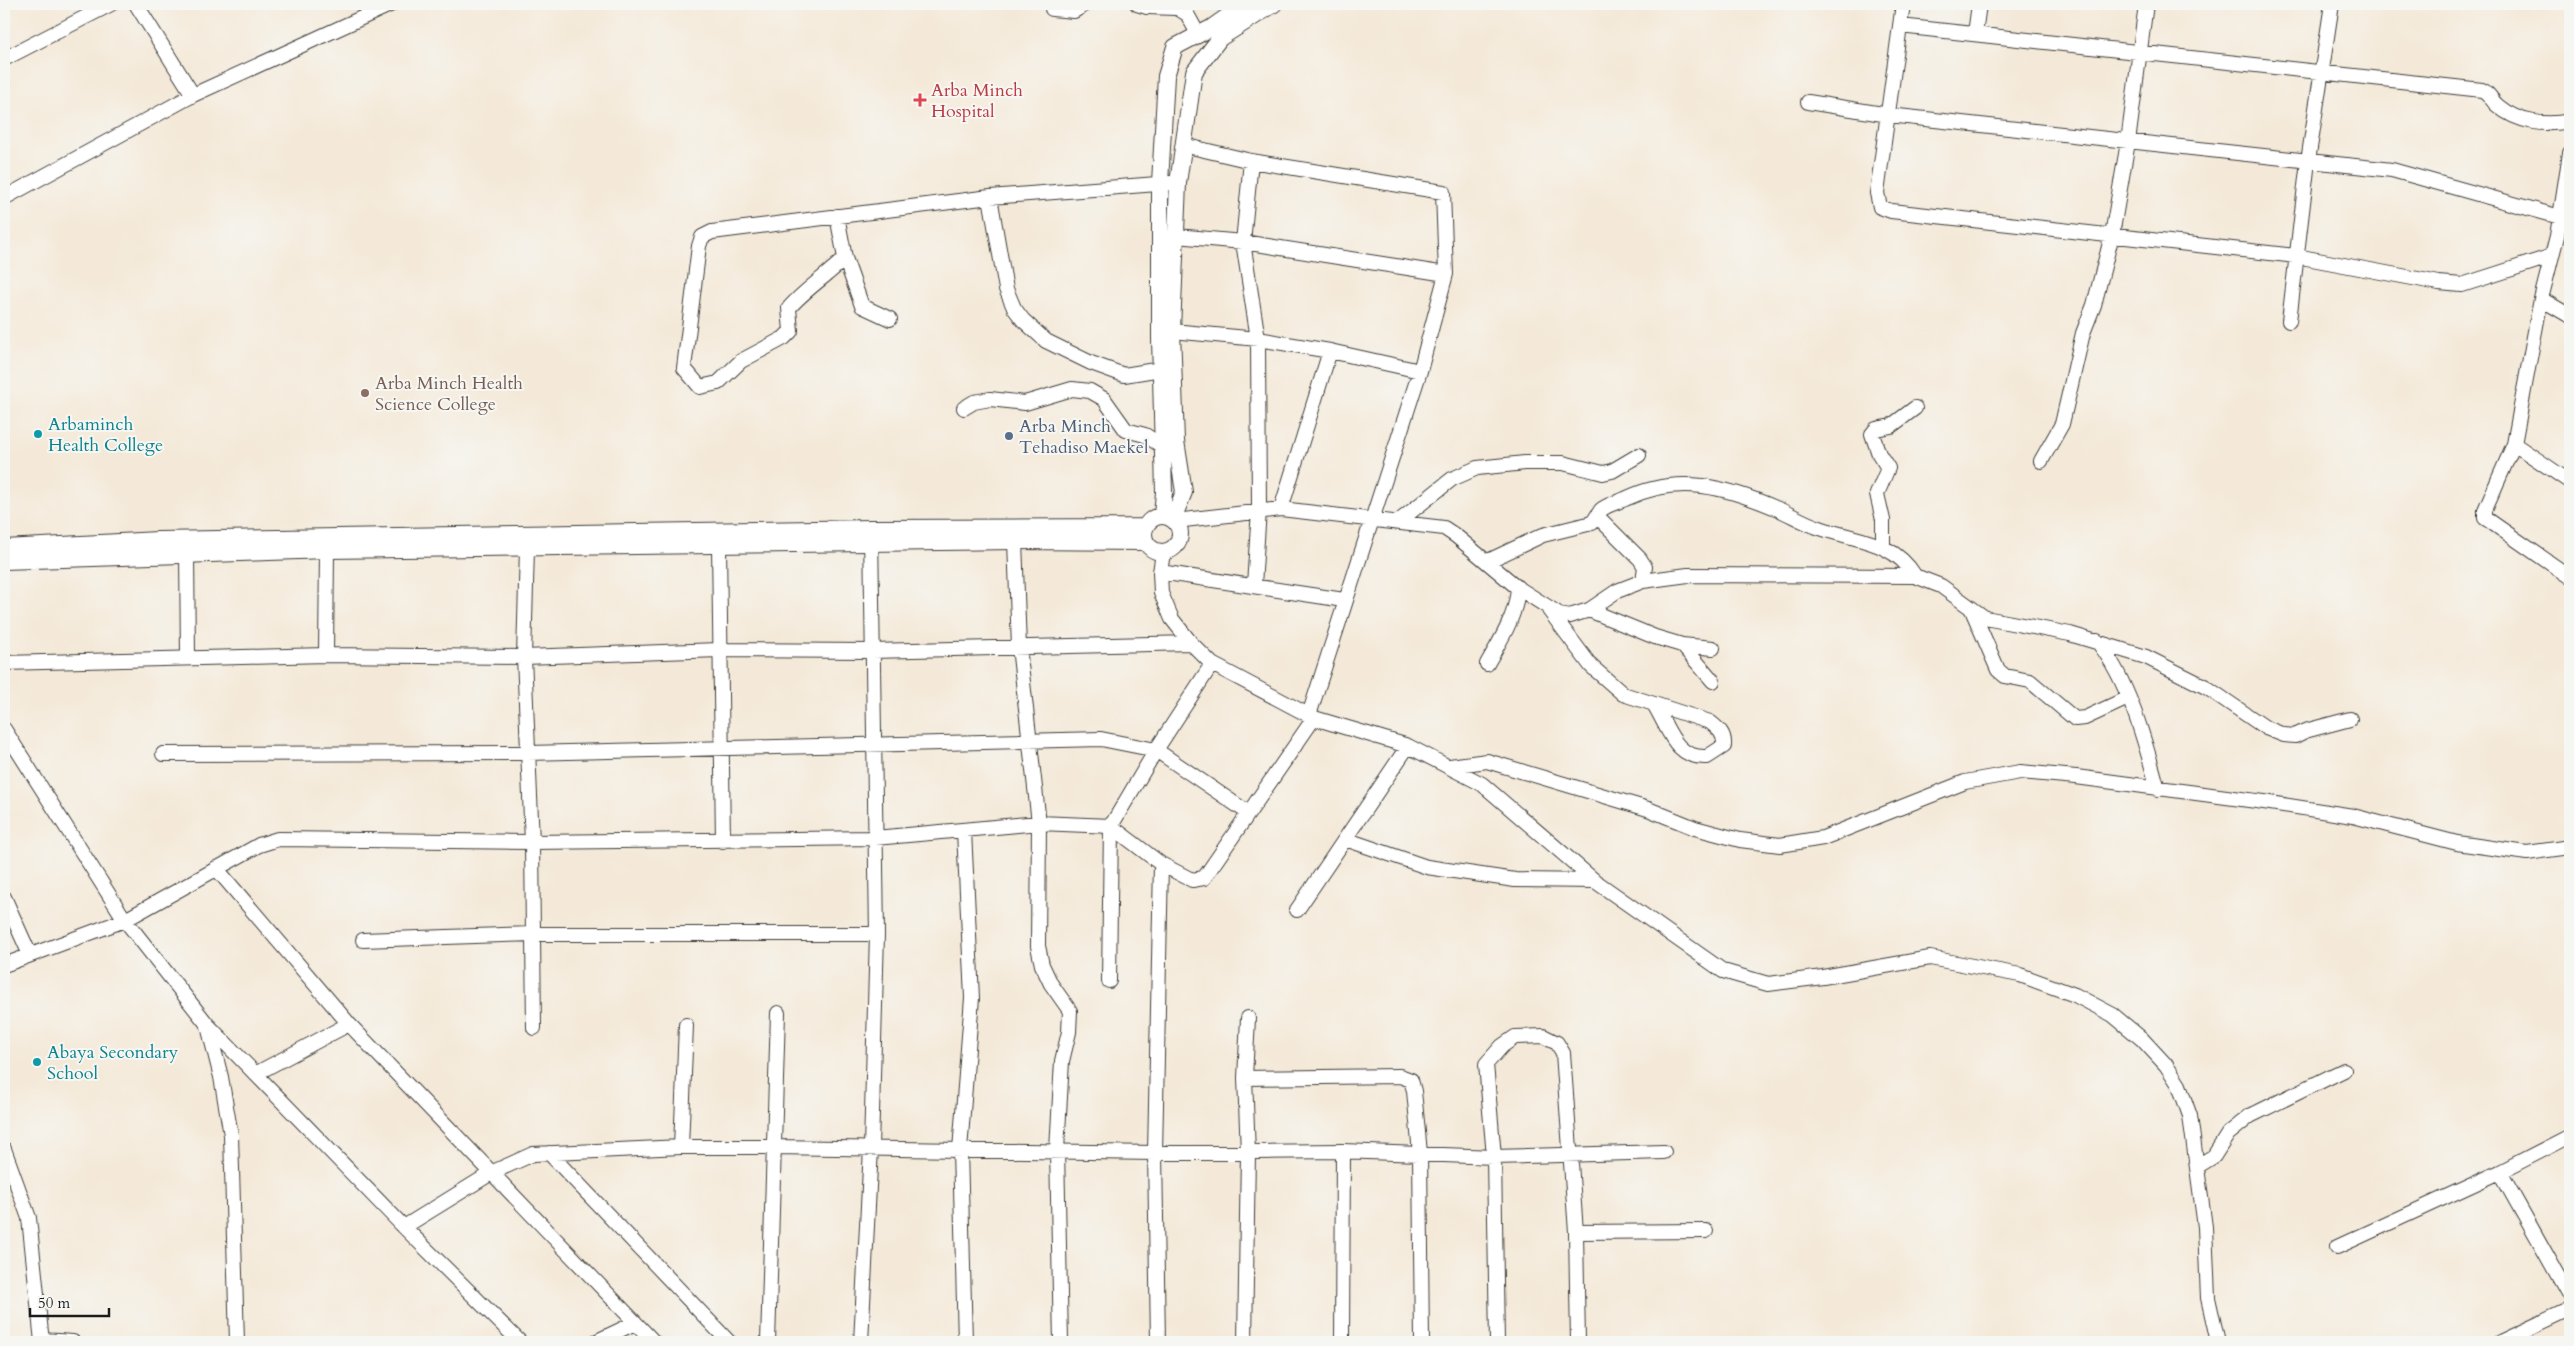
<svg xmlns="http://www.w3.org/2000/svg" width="2574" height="1346" font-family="Cardo,serif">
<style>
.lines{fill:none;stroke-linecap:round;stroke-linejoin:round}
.minor-casing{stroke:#3c3b38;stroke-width:16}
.major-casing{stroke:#3c3b38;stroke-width:18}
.minor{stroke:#fff;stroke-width:14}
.major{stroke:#fff;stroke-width:16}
.health-dot{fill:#e0444e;stroke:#f6f6f2;stroke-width:2}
.education-dot{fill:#8d6e63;stroke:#f6f6f2;stroke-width:2}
.culture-dot{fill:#0f9aa8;stroke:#f6f6f2;stroke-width:2}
.service-dot{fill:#5c6f8a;stroke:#f6f6f2;stroke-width:2}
.labels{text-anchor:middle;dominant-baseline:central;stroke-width:4;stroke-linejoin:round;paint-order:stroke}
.health-label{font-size:18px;fill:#be3a42;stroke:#f6f6f2;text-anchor:start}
.education-label{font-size:18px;fill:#785e54;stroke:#f6f6f2;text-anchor:start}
.culture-label{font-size:18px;fill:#0d838f;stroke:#f6f6f2;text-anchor:start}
.service-label{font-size:18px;fill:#4e5e75;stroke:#f6f6f2;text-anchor:start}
</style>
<rect width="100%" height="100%" fill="#f6f6f2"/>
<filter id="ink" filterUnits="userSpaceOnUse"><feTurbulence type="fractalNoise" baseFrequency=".02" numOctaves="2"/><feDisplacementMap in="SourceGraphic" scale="10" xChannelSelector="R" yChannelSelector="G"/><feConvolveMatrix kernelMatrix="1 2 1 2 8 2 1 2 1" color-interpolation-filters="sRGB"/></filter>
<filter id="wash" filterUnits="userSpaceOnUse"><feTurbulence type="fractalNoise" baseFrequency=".0096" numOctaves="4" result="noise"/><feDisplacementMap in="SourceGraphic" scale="20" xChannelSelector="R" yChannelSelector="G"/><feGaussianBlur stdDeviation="1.12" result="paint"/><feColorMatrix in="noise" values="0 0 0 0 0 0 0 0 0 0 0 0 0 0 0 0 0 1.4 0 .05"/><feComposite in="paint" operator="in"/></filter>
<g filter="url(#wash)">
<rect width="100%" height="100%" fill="#f4e9d8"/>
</g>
<g filter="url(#ink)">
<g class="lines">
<g class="minor-casing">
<path id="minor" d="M136 4 193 95
M1137 4 1147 7 1176 8
M1171 4 1187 14 1198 34
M1903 4 1877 193 1880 207 1891 211 2296 256 2439 283 2462 285 2552 256
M1052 9 1074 11 1086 4
M1900 26 2482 90C2490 93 2491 101 2498 106 2518 123 2546 126 2570 121
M1975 34 1979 4
M4 59 111 4
M1808 102 1889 115 2392 170 2560 217
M1183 145 1251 161 1443 192 1446 274 1420 371 1309 715
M2570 153 2557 236 2541 299 2514 444 2485 510V518L2491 522 2570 577
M1251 161 1243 242 1258 339 1259 510 1254 585
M990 197 1006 289 1014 308 1023 320 1046 341 1091 363 1124 375 1161 369
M4 198 193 95 392 4
M837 216 845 258 862 306 890 319
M1176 236 1243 242 1446 274
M845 258C827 276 805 289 789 308L791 331 784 338 741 361 718 383 700 387 684 368 699 246 702 237 712 232 990 197 1170 183
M2541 299 2570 316
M2289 321 2308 161 2332 4
M1172 331 1258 339 1330 351 1420 371
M964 408 974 402 990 399 1025 403 1072 389 1090 391 1104 399 1126 430 1145 435 1162 446
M2514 444 2570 482
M2041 461 2062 424 2083 333 2094 305 2112 235 2128 142 2146 4
M1281 509 1330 351
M1598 517 1640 559 1645 567 1643 581
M1175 521 1281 509 1444 528 1456 536 1518 588 1559 614 1570 616 1589 610 1617 591 1643 581 1688 575 1915 576 1941 586 1985 618 2070 634 2146 657 2206 687 2266 728 2284 735 2295 736 2305 731 2350 719
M1398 522 1452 479 1477 468 1525 463H1563L1603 473 1612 471 1639 455
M1015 541 1019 647 1039 823 1038 946 1042 965 1051 984 1070 1011 1069 1032 1062 1061 1057 1150 1061 1342
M719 545 723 841
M1883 547V520L1877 494 1888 468 1879 454 1872 434 1876 429 1891 426 1915 408
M527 548 524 657 532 842 534 1028
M187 553 188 657
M1163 553 1160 572 1161 593 1172 619 1191 643 1212 664 1314 718 1408 746 1482 784 1595 881 1723 971 1768 984 1823 977 1930 958 2020 975 2075 995 2113 1015 2142 1039 2166 1065 2179 1085 2190 1116 2205 1227 2208 1298 2218 1342
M1488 561 1543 535 1592 523C1596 519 1598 514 1601 510 1606 505 1618 502 1625 499 1678 473 1727 487 1778 509 1792 515 1806 524 1820 528 1857 541 1893 540 1915 576
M1160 572 1344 600
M1549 610 1591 666 1623 694 1710 722C1719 729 1725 734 1724 746L1707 757C1675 759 1669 729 1655 706
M1589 610 1655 637 1682 645 1713 648
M1972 610 1998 670 2005 676 2030 681 2075 719 2085 718 2128 698
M2097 641C2128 679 2145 741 2158 789
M1682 645 1713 681
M326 655 327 550
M4 663 326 655 524 657 719 650 872 651 1191 643
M1487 664C1501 639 1516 617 1518 588
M4 729 125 920 207 1024 404 1227 520 1342
M163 754 528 753 1101 739 1156 750 1247 812
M1450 766 1487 761 1648 809 1695 828 1740 840 1780 845 1823 838 1965 782 2020 772 2076 777 2264 802 2353 816 2457 843 2527 853 2570 847
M964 831 972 998 960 1150 965 1342
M1345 839 1427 867 1515 880 1595 881
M216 868 349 1024 654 1342
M4 897 30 955
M1297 910 1408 746
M363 940 533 934H877
M4 965 125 920 259 845 278 839 532 842 875 838 1039 823 1111 826 1161 864 1192 880 1204 878 1314 718
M1109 981 1111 826 1156 750 1212 664
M208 1026 221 1077 231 1135 237 1342
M257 1073 349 1024
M1245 1078 1400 1076 1411 1080 1414 1091 1420 1153 1422 1342
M681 1147 686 1025
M4 1149 29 1218 42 1342
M549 1153 729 1342
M2198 1166 2214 1156 2228 1134 2250 1116 2344 1070
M2500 1172 2570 1297
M404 1227 493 1172 533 1154 681 1147H774L1155 1153 1343 1151 1494 1157 1664 1152
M1576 1232 1706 1231
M2337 1247 2500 1172 2570 1136
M43 1340 73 1342
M595 1342 635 1323
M768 1342 778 1013
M861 1342 871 1148 877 934 871 533
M1158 1342 1155 1153 1161 864
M1245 1342 1248 1153 1245 1078 1248 1018
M1342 1342 1343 1151
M1497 1342 1494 1157 1486 1064 1502 1046 1515 1037 1543 1036 1557 1043 1563 1053 1576 1232 1578 1342
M2500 1342 2570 1309"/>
</g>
<g class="major-casing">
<path id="major" d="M1144 534a18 18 0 1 1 36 0a18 18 0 1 1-36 0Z
M1162 516 1164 492 1160 338V183L1166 76 1175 47 1211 28 1245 4
M1173 519 1184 492 1176 441 1172 331 1178 183 1194 72 1220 38 1274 4
M4 548 158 540 872 528 1146 527
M4 561 327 550 1015 541 1146 542"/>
</g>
<use href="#minor" class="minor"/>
<use href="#major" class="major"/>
</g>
</g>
<path class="health-dot" d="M917.5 92.5h5v5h5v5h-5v5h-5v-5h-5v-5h5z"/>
<circle class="education-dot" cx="365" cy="393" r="5"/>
<g class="culture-dot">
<circle cx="38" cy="434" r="5"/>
<circle cx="37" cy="1062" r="5"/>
</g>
<circle class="service-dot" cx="1009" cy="436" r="5"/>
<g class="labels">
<g class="health-label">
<text x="931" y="90">Arba Minch<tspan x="931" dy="21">Hospital</tspan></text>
</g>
<g class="education-label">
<text x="375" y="383">Arba Minch Health<tspan x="375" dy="21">Science College</tspan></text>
</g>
<g class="culture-label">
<text x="48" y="424">Arbaminch<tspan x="48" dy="21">Health College</tspan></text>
<text x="47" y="1052">Abaya Secondary<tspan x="47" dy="21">School</tspan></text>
</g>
<g class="service-label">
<text x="1019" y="426">Arba Minch<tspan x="1019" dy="21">Tehadiso Maekel</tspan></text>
</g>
</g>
<rect width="2574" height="1346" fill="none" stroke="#f6f6f2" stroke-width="20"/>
<path d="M30 1308v8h79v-8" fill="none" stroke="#1c1c1c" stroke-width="2.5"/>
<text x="38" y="1308" font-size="15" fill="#1c1c1c" stroke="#f6f6f2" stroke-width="4" paint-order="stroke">50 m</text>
</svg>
